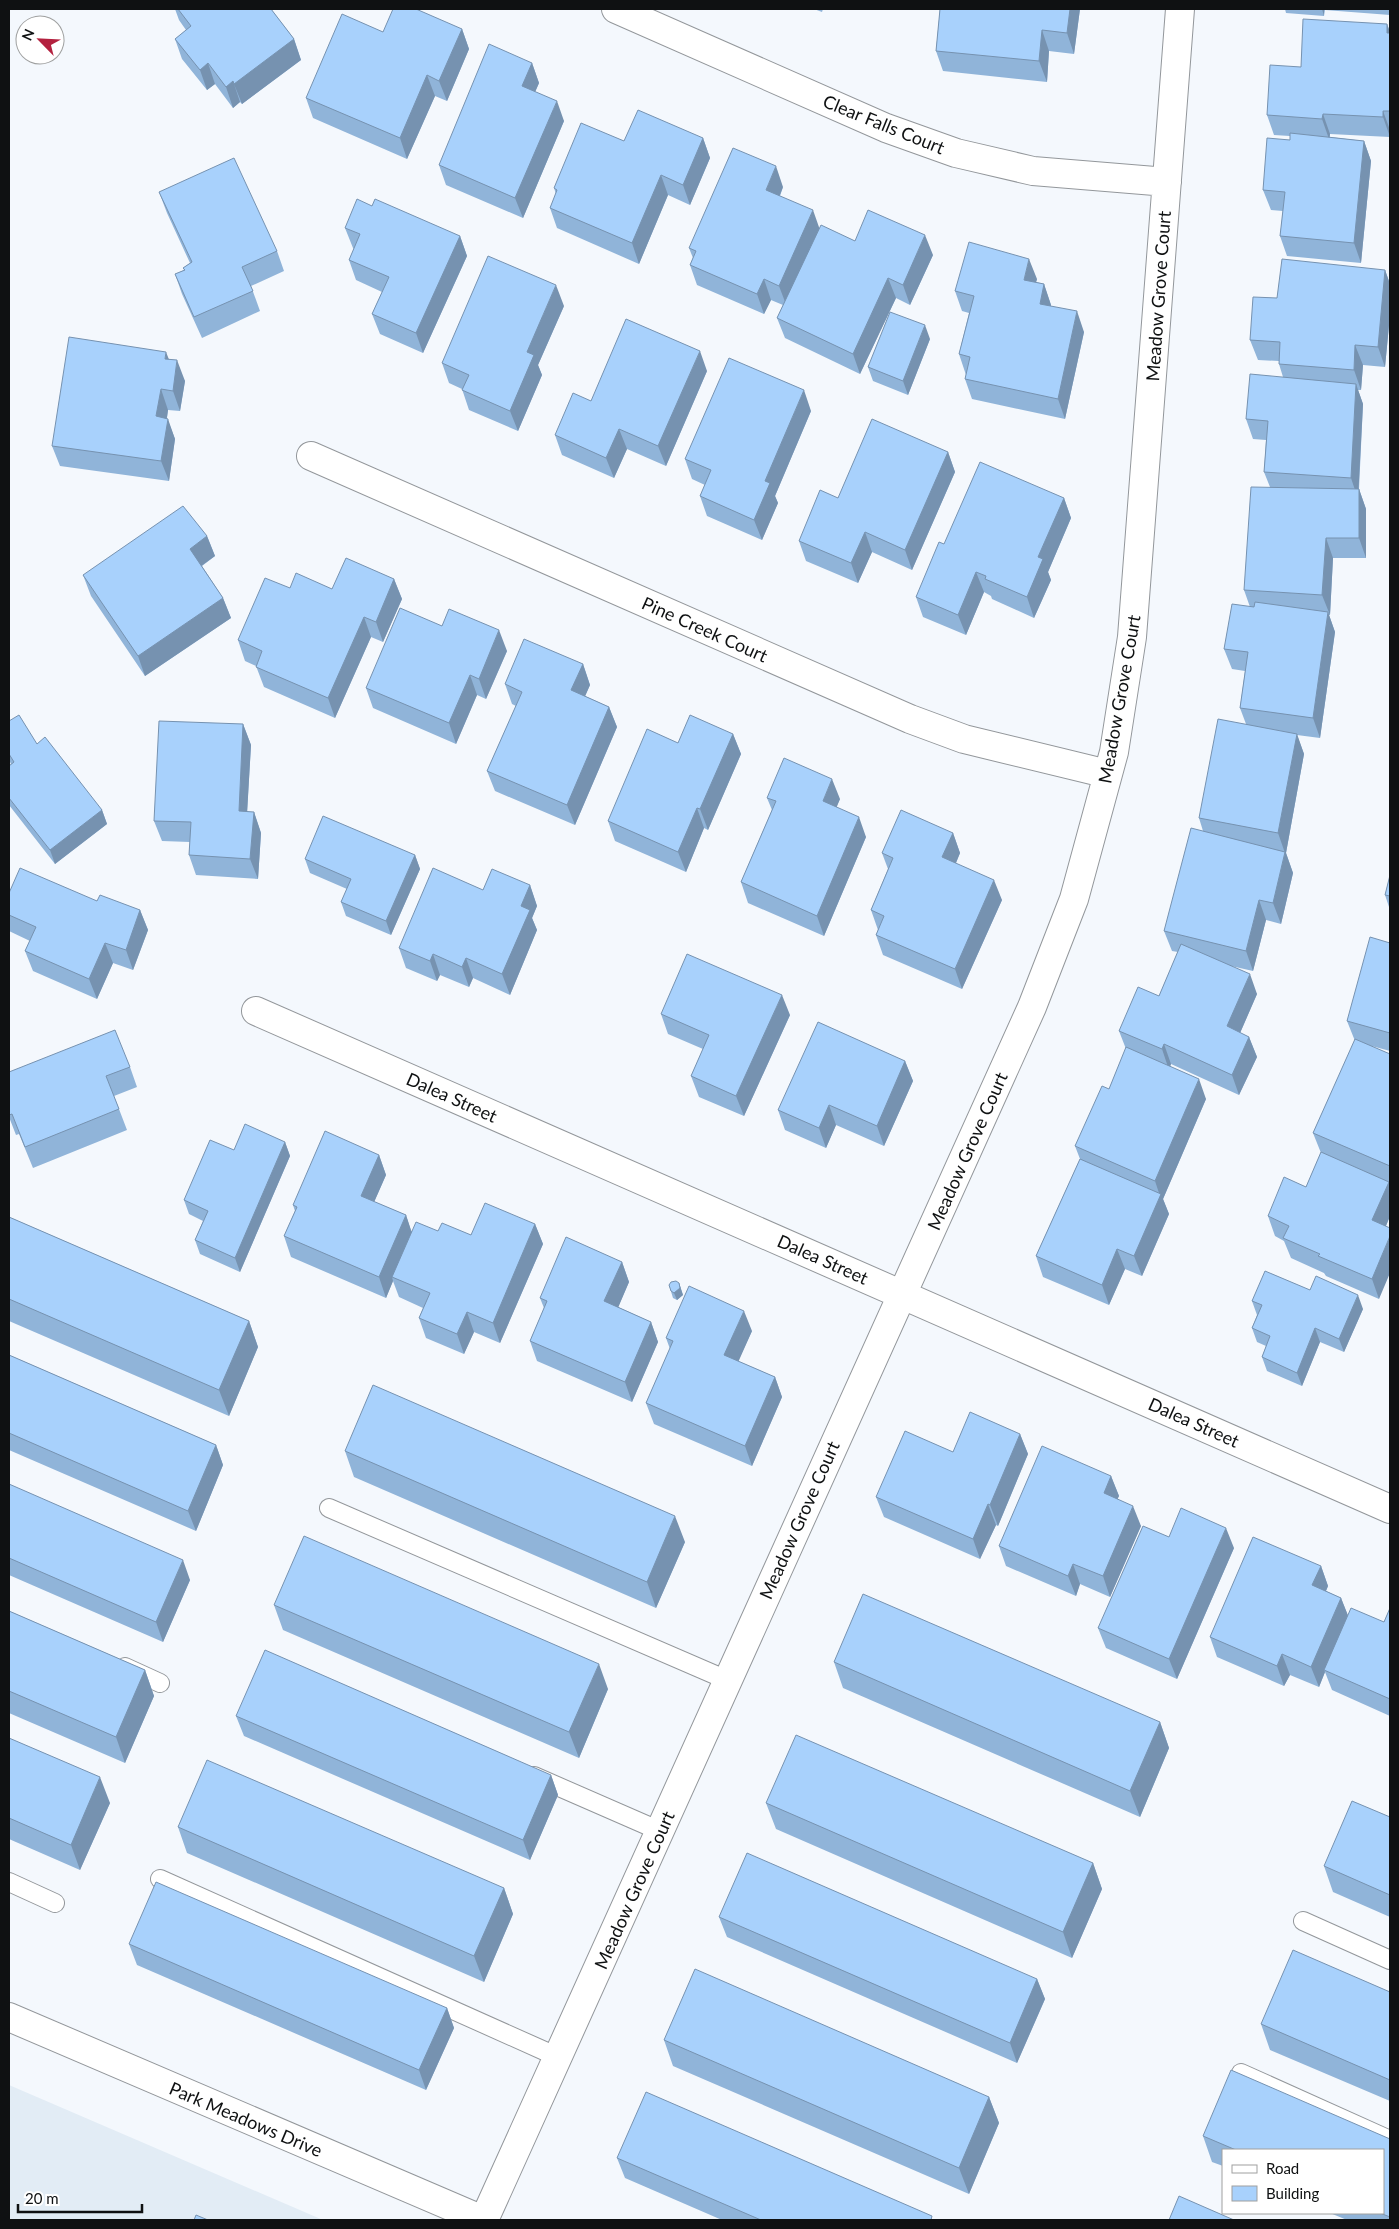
<svg xmlns="http://www.w3.org/2000/svg" width="1399" height="2229" font-family="Lato,sans-serif">
<style>
.built{fill:#e2ecf5}
.lines{fill:none;stroke-linecap:round;stroke-linejoin:round}
.service-casing{stroke:#93979b;stroke-width:20}
.minor-casing{stroke:#93979b;stroke-width:30}
.service{stroke:#fff;stroke-width:18}
.minor{stroke:#fff;stroke-width:28}
.wall{fill:#90b4d9}
.shaded-wall{fill:#7692b0}
.building{fill:#a8d1fc;stroke:#7692b0}
.labels{text-anchor:middle;dominant-baseline:central;stroke-width:4.5;stroke-linejoin:round;paint-order:stroke}
.street-label{font-size:18px;fill:#0f1112;stroke:#fff}
</style>
<rect width="100%" height="100%" fill="#f4f8fd"/>
<path class="built" d="M9 2085 323 2220H9Z"/>
<g class="lines">
<g class="service-casing">
<path id="service" d="M329 1508 727 1680
M125 1667 160 1683
M534 1776 660 1831
M160 1879 558 2057
M9 1882 55 1903
M1303 1921 1390 1960
M1241 2073 1390 2140"/>
</g>
<g class="minor-casing">
<path id="minor" d="M616 9 886 128 956 153 1033 171 1167 182
M311 456 910 719 964 739 1108 774
M256 1011 1390 1509
M9 2017 483 2220
M484 2220 1032 1007 1074 899 1108 774 1114 752 1132 637 1180 9"/>
</g>
<use href="#service" class="service"/>
<use href="#minor" class="minor"/>
</g>
<path class="wall" d="M175 9H272H271L294 39 301 60 242 104 240 102 233 108 215 84 207 90 182 59 175 39 186 30 179 20Z
M814 9H823L822 12Z
M940 9H1080L1074 54 1049 51 1047 82 943 71 936 51Z
M1285 9H1390V15L1325 10 1324 16 1286 13Z
M1387 24 1390 32V137L1330 134V137L1364 141 1371 161 1361 263 1287 256 1280 236 1283 211 1271 210 1263 190 1290 140V136L1274 135 1267 115 1301 67Z
M462 29 469 49 447 101 435 96 407 159 313 118 306 98Z
M532 63 539 83 535 92 564 121 523 218 446 185 439 165Z
M703 138 710 158 690 205 668 195 639 264 557 228 550 208 556 194 554 188 624 141Z
M783 187 780 196 820 229 855 241 933 255 910 305 896 298 860 374 785 338 777 318 783 305 771 300 764 314 697 285 690 265 693 258 689 248Z
M159 192 277 251 284 271 251 286 260 311 202 338 182 294 175 274 184 270 183 268 190 263 167 213Z
M372 206 460 236 467 256 423 353 380 334 372 314 382 292 356 280 349 260 354 249 353 248 345 228Z
M1385 270 1390 284V315L1385 367 1363 365 1361 390H1358L1363 404 1359 489 1366 509V558H1333L1330 615H1329L1335 632 1320 738 1297 735 1304 754 1286 853 1293 873 1281 924 1266 920 1253 971 1231 966 1257 994 1240 1033 1249 1037 1257 1057 1239 1095 1171 1064 1170 1066 1206 1099 1163 1199 1169 1214 1142 1276 1125 1269 1109 1305 1043 1277 1036 1256 1080 1159 1075 1146 1109 1089 1126 1049 1119 1031 1159 996 1178 952 1172 951 1164 931 1203 831 1199 818 1246 724 1240 708 1245 671 1232 669 1224 649 1250 607 1244 590 1270 487 1264 472 1266 440 1253 439 1246 419 1283 377 1279 364V361L1258 360 1250 340 1277 298Z
M1037 279 1036 282 1044 284 1051 305V306L1084 332 1065 419 972 399 965 379 966 375 959 354 969 313 962 311 955 291Z
M564 306 538 365 542 375 518 431 469 410 462 389 449 383 442 363Z
M930 339 908 395 873 381 868 367Z
M169 359 185 381 180 411 168 410 167 418 175 439 169 481 60 466 52 446Z
M707 371 666 466 627 449 614 478 562 455 555 435 591 401Z
M811 411 775 496 778 503 762 540 707 516 700 496 705 485 692 479 685 459Z
M948 452 955 472 912 570 872 552 858 583 806 561 799 541 838 498Z
M1064 498 1071 518 1048 572 1051 580 1034 618 992 599 991 596 984 592 966 635 923 617 916 597 944 544Z
M207 536 215 556 202 566 223 598 231 618 145 676 91 596 83 575Z
M394 579 402 599 383 642 371 637 335 718 264 687 256 666 245 661 238 640 290 588 332 589Z
M442 626 507 651 486 699 477 695 456 744 373 708 366 688Z
M583 664 590 685 585 696 609 707 617 727 575 825 495 791 487 771 516 706 512 704 505 684Z
M9 721 37 744 102 810 107 824 55 864 9 805V766L11 764 9 760Z
M243 724 251 745 247 812H254L261 833 258 879 196 875 189 855 190 842 162 841 154 821Z
M733 734 741 754 708 830 704 828 686 872 615 841 608 821 678 743Z
M767 798 840 799 836 807 866 837 824 936 748 903 741 882 772 810Z
M953 833 960 853 956 863 1002 900 962 989 883 955 876 935 878 930 871 910 888 869 882 853Z
M415 855 420 869 391 935 346 916 341 902 347 889 310 873 305 859Z
M1390 875V910L1385 895Z
M530 885 537 906 532 918 537 930 510 995 473 978 469 987 440 975 437 981 406 968 399 948 483 890Z
M9 893 97 901 140 910 148 930 133 970 113 963 97 999 33 971 25 951 30 941 9 931Z
M1390 943V1051L1368 1045 1390 1054V1216L1386 1226 1379 1299 1326 1276 1324 1273 1291 1258 1284 1241 1275 1236 1268 1216 1306 1187 1321 1153 1313 1133 1355 1041 1347 1021Z
M661 1014 790 1015 744 1116 699 1097 691 1076 703 1049 668 1034Z
M905 1061 913 1081 884 1146 836 1125 826 1148 785 1130 778 1110Z
M130 1067 137 1087 114 1096 127 1130 33 1168 19 1134 16 1135 9 1117V1072Z
M285 1142 290 1156 240 1272 200 1254 195 1240 203 1221 189 1214 184 1200 234 1150Z
M379 1155 386 1175 374 1202 406 1215 411 1231H438L471 1235 535 1224 543 1244 500 1343 474 1332 464 1354 426 1338 419 1318 423 1308 399 1297 393 1281 386 1298 291 1257 284 1236 295 1211 293 1205Z
M9 1217 249 1321 258 1347 229 1416 9 1321Z
M622 1262 629 1282 618 1307 651 1322 658 1342 632 1402 537 1361 530 1341 544 1308 540 1298Z
M679 1283 683 1295 677 1300 673 1298 669 1285Z
M1310 1290 1363 1309 1344 1352 1320 1342 1302 1386 1267 1371 1262 1357 1266 1346 1257 1342 1252 1328 1257 1315 1252 1301Z
M752 1331 738 1361 775 1377 782 1397 752 1466 654 1424 646 1403 670 1349 666 1338Z
M9 1355 216 1445 223 1465 196 1531 9 1450Z
M1020 1434 1028 1454 998 1526 996 1525 980 1559 884 1517 876 1497 953 1452Z
M345 1451 685 1542 656 1608 354 1477Z
M1111 1476 1119 1496 1117 1499 1141 1526 1110 1597 1080 1584 1076 1596 1006 1566 999 1546Z
M9 1484 190 1580 163 1642 9 1575Z
M1169 1537 1234 1548 1177 1679 1106 1648 1098 1628Z
M1321 1566 1328 1586 1326 1591 1341 1598 1348 1616 1384 1622 1390 1608V1716L1332 1690 1325 1672 1319 1687 1290 1675 1284 1686 1217 1657 1210 1637Z
M274 1605 608 1689 579 1758 283 1630Z
M9 1611 145 1670 154 1696 125 1763 9 1713Z
M834 1662 1160 1722 1169 1748 1140 1817 843 1688Z
M236 1716 551 1775 558 1795 530 1860 244 1736Z
M9 1738 110 1803 80 1870 9 1839Z
M766 1803 1093 1863 1102 1889 1072 1958 776 1829Z
M1390 1817V1917L1333 1892 1324 1866Z
M178 1827 504 1888 513 1914 484 1982 187 1853Z
M719 1917 1037 1979 1045 1999 1017 2063 727 1937Z
M129 1944 447 2008 454 2028 426 2090 137 1965Z
M1390 1992V2101L1270 2050 1261 2024Z
M664 2040 989 2097 999 2123 969 2194 673 2066Z
M1203 2136 1390 2139V2220H1347L1330 2213H1383V2150H1223V2166L1212 2162Z
M617 2158 934 2220H722L625 2178Z"/>
<path class="shaded-wall" d="M1070 9H1080L1074 54 1067 33Z
M1322 9H1324V16Z
M1387 24 1390 32V43L1387 33Z
M462 29 469 49 447 101 439 81Z
M1042 30 1049 51 1047 82 1039 61Z
M294 39 301 60 242 104 234 84Z
M208 63 215 84 207 90 200 70Z
M532 63 539 83 529 106 522 86Z
M427 75 435 96 407 159 400 138Z
M233 81 240 102 233 108 226 87Z
M557 101 564 121 523 218 515 198Z
M1383 111 1390 130V137L1383 117Z
M1323 114 1330 134 1329 139 1322 119Z
M703 138 710 158 690 205 683 185Z
M1364 141 1371 161 1361 263 1354 243Z
M776 166 783 187 774 210 766 190Z
M661 175 668 195 639 264 632 243Z
M813 210 820 230 787 307 779 286Z
M925 235 933 255 910 305 903 285Z
M460 236 467 256 423 353 416 333Z
M1029 259 1037 279 1031 300 1024 280Z
M1385 270 1390 284V315L1385 367 1378 347Z
M888 278 896 298 860 374 853 354Z
M764 279 771 300 764 314 757 294Z
M1044 284 1051 305 1047 324 1040 304Z
M556 285 564 306 538 365 542 375 518 431 510 411 527 352Z
M1077 311 1084 332 1065 419 1058 399Z
M925 325 930 339 908 395 903 381Z
M1355 345 1363 365 1361 390 1354 370Z
M700 351 707 371 666 466 658 446Z
M166 352 174 372 165 359Z
M177 360 185 381 180 411 173 391Z
M1356 384 1363 404 1358 499 1351 478Z
M161 389 168 410 164 437 156 416Z
M804 390 811 411 775 496 778 503 762 540 754 520 765 481Z
M168 419 175 439 169 481 161 461Z
M619 429 627 449 614 478 606 458Z
M948 452 955 472 912 570 905 550Z
M1359 489 1366 509V558L1359 538Z
M1064 498 1071 518 1048 572 1051 580 1034 618 1027 597 1038 557Z
M865 532 872 552 858 583 851 563Z
M207 536 215 556 197 569 190 549Z
M1326 538 1333 558 1330 615 1322 595Z
M976 572 984 592 966 635 958 615Z
M394 579 402 599 383 642 376 622Z
M223 598 231 618 145 676 138 656Z
M1328 612 1335 632 1320 738 1313 718Z
M364 617 371 637 335 718 328 698Z
M499 630 507 651 486 699 479 679Z
M583 664 590 685 579 710 571 690Z
M470 675 477 695 456 744 449 723Z
M609 707 617 727 575 825 567 805Z
M243 724 251 745 246 832 239 811Z
M733 734 741 754 708 830 700 809Z
M1297 734 1304 754 1286 853 1293 873 1281 924 1273 903 1285 853 1278 833Z
M832 779 840 799 831 821 823 801Z
M697 808 704 828 686 872 678 852Z
M102 810 107 824 55 864 50 850Z
M254 812 261 833 258 879 250 859Z
M859 817 866 837 824 936 817 916Z
M953 833 960 853 950 877 942 857Z
M415 855 420 869 391 935 386 921Z
M994 880 1002 900 962 989 955 969Z
M530 885 537 906 532 918 537 930 510 995 502 974 521 906Z
M1259 900 1266 920 1253 971 1246 951Z
M140 910 148 930 133 970 126 950Z
M105 943 113 963 97 999 89 979Z
M433 954 440 975 437 981 430 961Z
M466 958 473 978 469 987 462 967Z
M1250 974 1257 994 1234 1047 1227 1026Z
M782 995 790 1015 744 1116 736 1096Z
M1249 1037 1257 1057 1239 1095 1232 1075Z
M1164 1044 1171 1064 1169 1070 1162 1049Z
M905 1061 913 1081 884 1146 877 1126Z
M1199 1079 1206 1099 1163 1199 1169 1214 1142 1276 1134 1256 1160 1196 1155 1181Z
M829 1105 836 1125 826 1148 819 1128Z
M285 1142 290 1156 240 1272 235 1258Z
M379 1155 386 1175 368 1216 361 1196Z
M1389 1182 1390 1184V1216L1380 1240 1372 1220Z
M406 1215 413 1236 392 1277 393 1281 386 1298 379 1277Z
M535 1224 543 1244 500 1343 493 1323Z
M1390 1236V1273L1379 1299 1372 1279Z
M1117 1249 1125 1269 1109 1305 1102 1285Z
M622 1262 629 1282 612 1322 604 1301Z
M679 1283 683 1295 677 1300 674 1293Z
M1358 1295 1363 1309 1344 1352 1339 1339Z
M744 1311 752 1331 732 1376 724 1355Z
M467 1312 474 1332 464 1354 457 1334Z
M249 1321 258 1347 229 1416 219 1390Z
M651 1322 658 1342 632 1402 625 1382Z
M1315 1328 1320 1342 1302 1386 1297 1373Z
M775 1377 782 1397 752 1466 745 1446Z
M1020 1434 1028 1454 998 1526 990 1505Z
M216 1445 223 1465 196 1531 188 1511Z
M1111 1476 1119 1496 1111 1513 1104 1493Z
M988 1504 996 1525 980 1559 973 1539Z
M1133 1506 1141 1526 1110 1597 1103 1576Z
M675 1516 685 1542 656 1608 647 1582Z
M1226 1528 1234 1548 1177 1679 1169 1659Z
M183 1560 190 1580 163 1642 156 1622Z
M1073 1564 1080 1584 1076 1596 1068 1576Z
M1321 1566 1328 1586 1320 1605 1312 1585Z
M1341 1598 1349 1618 1324 1670 1325 1672 1319 1687 1311 1667Z
M1282 1654 1290 1675 1284 1686 1277 1666Z
M599 1664 608 1689 579 1758 569 1732Z
M145 1670 154 1696 125 1763 116 1737Z
M1160 1722 1169 1748 1140 1817 1130 1791Z
M551 1775 558 1795 530 1860 523 1840Z
M100 1777 110 1803 80 1870 71 1845Z
M1093 1863 1102 1889 1072 1958 1063 1932Z
M504 1888 513 1914 484 1982 474 1956Z
M1037 1979 1045 1999 1017 2063 1010 2043Z
M447 2008 454 2028 426 2090 419 2070Z
M989 2097 999 2123 969 2194 959 2168Z"/>
<path class="building" d="M178 9H271L294 39 234 84 233 81 226 87 208 63 200 70 175 39 191 26Z
M393 9H416L462 29 439 81 427 75 400 138 306 98 342 14 383 32Z
M940 9H1070L1067 33 1042 30 1039 61 936 51Z
M1303 19 1387 24V33H1390V111H1383V117L1323 114 1322 119 1267 115 1270 65 1301 67Z
M489 44 532 63 522 86 557 101 515 198 439 165Z
M638 110 703 138 683 185 661 175 632 243 550 208 557 190 554 188 581 123 624 141Z
M1290 133 1364 141 1354 243 1280 236 1285 192 1263 190 1267 138 1290 140Z
M733 148 776 166 766 190 813 210 779 286 764 279 757 294 690 265 696 251 689 248Z
M234 158 277 251 242 267 253 291 194 317 175 274 185 270 183 268 192 262 159 192Z
M357 199 372 206 375 199 460 236 416 333 372 314 389 277 349 260 360 234 345 228Z
M868 210 925 235 903 285 888 278 853 354 777 318 821 225 855 241Z
M969 242 1029 259 1024 280 1044 284 1040 304 1077 311 1058 399 965 379 970 357 959 354 974 296 955 291Z
M488 256 556 285 527 352 534 355 510 411 462 390 469 375 442 363Z
M1282 259 1385 270 1378 347 1355 345 1354 370 1279 364 1280 342 1250 340 1253 297 1277 298Z
M890 312 925 325 903 381 868 367Z
M626 319 700 351 658 446 619 429 606 458 555 435 573 393 591 401Z
M69 337 166 352 165 359 177 360 173 391 161 389 156 416 168 419 161 461 52 446Z
M729 358 804 390 765 481 770 483 754 520 700 496 711 470 685 459Z
M1250 374 1356 384 1351 478 1264 472 1268 421 1246 419Z
M872 419 948 452 905 550 865 532 851 563 799 541 820 490 838 498Z
M980 462 1064 498 1038 557 1043 559 1027 597 985 579 986 576 976 572 958 615 916 597 939 542 944 544Z
M1251 487 1359 489V538H1326L1322 595 1244 590Z
M183 506 207 536 190 549 223 598 138 656 83 575Z
M346 558 394 579 376 622 364 617 328 698 256 667 262 651 238 640 265 578 290 588 296 573 332 589Z
M1255 602 1328 612 1313 718 1240 708 1248 652 1224 649 1232 604 1254 607Z
M400 608 442 626 449 609 499 630 479 679 470 675 449 723 366 688Z
M524 639 583 664 571 690 609 707 567 805 487 771 522 692 505 684Z
M19 715 37 744 45 737 102 810 50 850 9 798V766L14 762 9 754V721Z
M690 715 733 734 700 809 697 808 678 852 608 821 647 729 678 743Z
M1218 719 1297 734 1278 833 1199 818Z
M159 721 243 724 239 811 254 812 250 859 189 855 191 822 154 821Z
M784 758 832 779 823 801 859 817 817 916 741 882 776 801 767 798Z
M901 810 953 833 942 857 994 880 955 969 876 935 884 916 871 910 893 858 882 853Z
M323 816 415 855 386 921 341 902 351 879 305 859Z
M1191 828 1285 852 1273 903 1259 900 1246 951 1164 931Z
M20 868 97 901 100 895 140 910 126 950 105 943 89 979 25 951 36 927 9 915V893Z
M433 868 483 890 492 869 530 885 521 906 530 910 502 974 466 958 462 967 433 954 430 961 399 948Z
M1390 875V896L1385 895Z
M1370 937 1390 943V1033L1347 1021Z
M1181 944 1250 974 1227 1026 1249 1037 1232 1075 1164 1044 1162 1049 1119 1031 1138 987 1159 996Z
M687 954 782 995 736 1096 691 1076 709 1035 661 1014Z
M818 1022 905 1061 877 1126 829 1105 819 1128 778 1110Z
M115 1030 130 1067 106 1076 119 1109 25 1147 12 1114 9 1115V1072Z
M1355 1039 1390 1054V1166L1313 1133Z
M1126 1047 1199 1079 1155 1181 1075 1146 1102 1086 1109 1089Z
M245 1124 285 1142 235 1258 195 1240 208 1211 184 1200 210 1140 234 1150Z
M325 1131 379 1155 361 1196 406 1215 379 1277 284 1236 297 1207 293 1205Z
M1321 1152 1389 1182 1372 1220 1390 1228V1236L1372 1279 1318 1256 1320 1254 1283 1238 1289 1226 1268 1216 1284 1177 1306 1187Z
M1080 1159 1161 1194 1134 1256 1117 1249 1102 1285 1036 1256Z
M485 1203 535 1224 493 1323 467 1312 457 1334 419 1318 430 1293 392 1277 416 1222 438 1231 442 1223 471 1235Z
M9 1217 249 1321 219 1390 9 1299Z
M566 1237 622 1262 604 1301 651 1322 625 1382 530 1341 547 1301 540 1298Z
M1265 1271 1310 1290 1316 1276 1358 1295 1339 1339 1315 1328 1297 1373 1262 1357 1270 1336 1252 1328 1262 1305 1252 1301Z
M676 1281 679 1283 680 1288 674 1293 671 1291 669 1285 671 1282Z
M689 1286 744 1311 724 1355 775 1377 745 1446 646 1403 673 1341 666 1338Z
M9 1355 216 1445 188 1511 9 1433Z
M373 1385 675 1516 647 1582 345 1451Z
M970 1412 1020 1434 990 1505 988 1504 973 1539 876 1497 905 1431 953 1452Z
M1042 1446 1111 1476 1104 1493 1133 1506 1103 1576 1073 1564 1068 1576 999 1546Z
M9 1484 183 1560 156 1622 9 1558Z
M1181 1508 1226 1528 1169 1659 1098 1628 1143 1526 1169 1537Z
M304 1536 599 1664 569 1732 274 1605Z
M1253 1537 1321 1566 1312 1585 1341 1598 1311 1667 1282 1654 1277 1666 1210 1637Z
M863 1594 1160 1722 1130 1791 834 1662Z
M1351 1608 1384 1622 1390 1608V1699L1324 1670Z
M9 1611 145 1670 116 1737 9 1691Z
M265 1650 551 1775 523 1840 236 1716Z
M796 1735 1093 1863 1063 1932 766 1803Z
M9 1738 100 1777 71 1845 9 1818Z
M207 1760 504 1888 474 1956 178 1827Z
M1352 1801 1390 1817V1895L1324 1866Z
M747 1853 1037 1979 1010 2043 719 1917Z
M156 1882 447 2008 419 2070 129 1944Z
M1293 1950 1390 1992V2080L1261 2024Z
M695 1969 989 2097 959 2168 664 2040Z
M1231 2070 1390 2139V2217L1380 2213H1383V2150H1236L1203 2136Z
M646 2092 932 2216 931 2220H761L617 2158Z
M1179 2196 1234 2220H1169Z
M196 2215 208 2220H194Z"/>
<g class="labels">
<g class="street-label">
<text transform="translate(884 124) rotate(22)">Clear Falls Court</text>
<text transform="translate(1158 296) rotate(-86)">Meadow Grove Court</text>
<text transform="translate(705 629) rotate(24)">Pine Creek Court</text>
<text transform="translate(1119 699) rotate(-80)">Meadow Grove Court</text>
<text transform="translate(452 1097) rotate(24)">Dalea Street</text>
<text transform="translate(967 1151) rotate(-66)">Meadow Grove Court</text>
<text transform="translate(823 1259) rotate(24)">Dalea Street</text>
<text transform="translate(1194 1422) rotate(24)">Dalea Street</text>
<text transform="translate(799 1520) rotate(-66)">Meadow Grove Court</text>
<text transform="translate(634 1890) rotate(-66)">Meadow Grove Court</text>
<text transform="translate(246 2119) rotate(23)">Park Meadows Drive</text>
</g>
</g>
<rect width="1399" height="2229" fill="none" stroke="#0f1112" stroke-width="20"/>
<rect x="1222" y="2149" width="162" height="65" fill="#ffffff" stroke="#9fa0a0"/>
<rect x="1232" y="2165" width="25" height="8" fill="#ffffff" stroke="#9fa0a0"/>
<text x="1266" y="2174" font-size="15" fill="#0f1112">Road</text>
<rect x="1232" y="2186" width="25" height="15" fill="#a8d1fc" stroke="#9fa0a0"/>
<text x="1266" y="2199" font-size="15" fill="#0f1112">Building</text>
<g transform="translate(40 40) rotate(294)"><circle r="24" fill="#ffffff" stroke="#9fa0a0"/>
<path d="M0-4L9 19L0 12L-9 19Z" fill="#b3213f"/>
<text y="-8" font-size="14" font-weight="bold" text-anchor="middle" fill="#0f1112">N</text>
</g>
<path d="M18 2204v8h124v-8" fill="none" stroke="#0f1112" stroke-width="2.5"/>
<text x="25" y="2204" font-size="15" fill="#0f1112" stroke="#ffffff" stroke-width="4" paint-order="stroke">20 m</text>
</svg>
